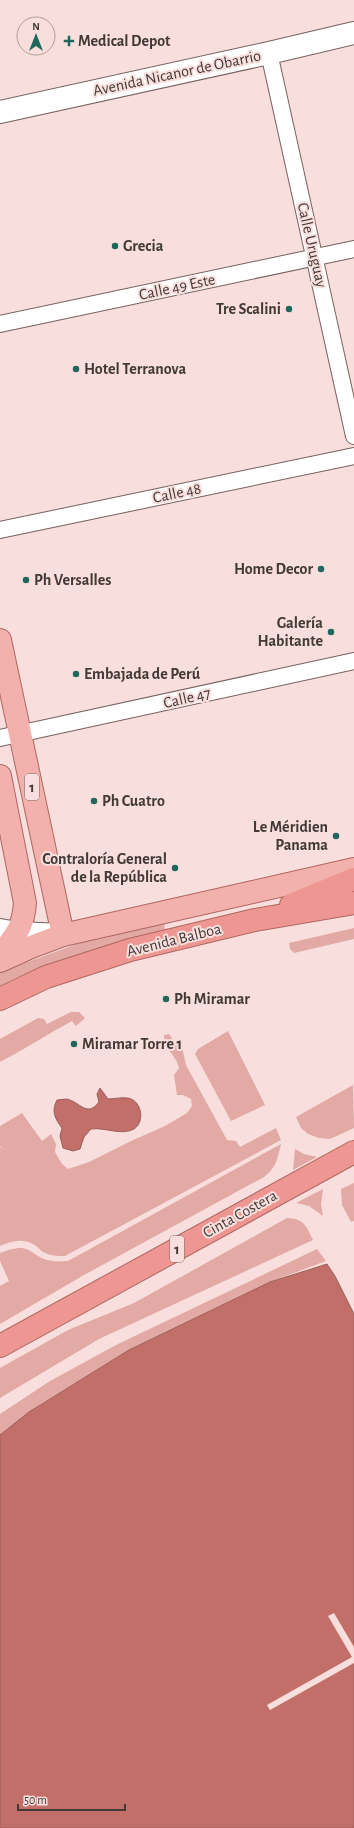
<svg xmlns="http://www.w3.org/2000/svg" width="354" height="1828" font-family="'Alegreya Sans',sans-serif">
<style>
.green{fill:#e3a9a4}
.water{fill:#c26f69;stroke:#9c5f5a}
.pier{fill:#f8dfdd}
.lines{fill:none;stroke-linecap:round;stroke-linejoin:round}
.minor-casing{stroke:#76615f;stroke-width:18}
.secondary-casing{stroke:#76615f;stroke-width:24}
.primary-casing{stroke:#b06660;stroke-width:24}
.trunk-casing{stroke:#b06660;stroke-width:24}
.minor{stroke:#fff;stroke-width:16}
.secondary{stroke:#fff;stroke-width:22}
.primary{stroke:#f2b1ad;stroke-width:22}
.trunk{stroke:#ee9792;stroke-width:22}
.poi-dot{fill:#1f675c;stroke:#f8dfdd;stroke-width:1.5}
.labels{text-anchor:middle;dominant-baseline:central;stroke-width:4;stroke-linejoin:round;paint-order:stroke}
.shield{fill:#f8dfdd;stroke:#796c6a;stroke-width:1}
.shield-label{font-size:15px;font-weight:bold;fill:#433a38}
.poi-label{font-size:16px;font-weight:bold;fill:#433a38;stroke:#f8dfdd;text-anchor:start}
.street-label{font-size:16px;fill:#433a38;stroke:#f8dfdd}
</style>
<rect width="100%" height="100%" fill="#f8dfdd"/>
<path class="green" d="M164 921 165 932C109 946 52 959 0 986V972L82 942Z
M354 928V939L294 953 290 949 289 943Z
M71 1012H79L85 1018 76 1026 72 1021C48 1034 25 1049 0 1062V1039L38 1018 44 1019 47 1024Z
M228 1031 265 1105 231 1121 195 1054 198 1049Z
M169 1034 178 1047H182L186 1065 227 1140 236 1141 240 1147 276 1128 281 1140 65 1256C58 1256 50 1256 43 1252 40 1250 37 1246 33 1244 22 1238 11 1241 0 1246V1147L4 1150 0 1146V1126L22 1113 42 1141 51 1134 56 1144 55 1152 62 1164 68 1169 89 1162 131 1141 165 1126 187 1113 192 1106 191 1099 183 1095H177L174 1075 179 1068C175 1052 165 1053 164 1035Z
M353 1085 354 1128 330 1139 319 1138 308 1134 301 1128 296 1117Z
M281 1144C278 1158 276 1168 264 1177L84 1275 0 1324V1286L9 1281 0 1261V1253C34 1240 26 1256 52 1261 57 1262 63 1261 68 1261Z
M295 1149 304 1154 317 1157 293 1170Z
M354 1183V1221L351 1222 342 1205 341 1189Z
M323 1189 321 1204 323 1216 309 1206 296 1203Z
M287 1218C304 1219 306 1225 313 1240L99 1339 0 1398V1368L68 1330 134 1303Z
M317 1249 326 1261 270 1282 135 1347 41 1404 0 1435V1414L50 1381 116 1345Z"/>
<path class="water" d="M100 1088 108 1099C114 1099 121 1097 127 1098 141 1099 146 1121 134 1129 121 1136 105 1127 91 1129L84 1137 80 1149 73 1151 63 1148 60 1136 62 1128C55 1119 51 1111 57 1100 60 1100 64 1099 67 1099 80 1102 87 1118 99 1102L97 1094Z
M327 1264 335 1276 354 1314V1828H0V1435L29 1412 129 1350 270 1282Z"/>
<path class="pier" d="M334 1613 354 1647V1663L270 1710 267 1705 352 1657 328 1616Z"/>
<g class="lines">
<g class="minor-casing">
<path id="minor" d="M269 53 354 436
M0 324 354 249
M0 530 354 456
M0 738 354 661"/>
</g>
<g class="secondary-casing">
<path id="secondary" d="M0 112 269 53 354 33
M0 930 17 933 63 935"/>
</g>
<g class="primary-casing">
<path id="primary" d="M0 640 63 935
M0 776 25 903C23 929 15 935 0 956
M0 961 31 947 63 935 354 869"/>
</g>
<g class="trunk-casing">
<path id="trunk" d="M291 905 354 879
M0 999 46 977 130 950 255 920 354 903
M0 1346 354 1152"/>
</g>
<use href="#minor" class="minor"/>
<use href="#secondary" class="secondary"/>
<use href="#primary" class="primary"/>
<use href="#trunk" class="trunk"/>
</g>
<g class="poi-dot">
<path d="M67 35h4v4h4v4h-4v4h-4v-4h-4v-4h4z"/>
<circle cx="115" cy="246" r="4"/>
<circle cx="289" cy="309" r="4"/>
<circle cx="76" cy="369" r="4"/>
<circle cx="321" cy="569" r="4"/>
<circle cx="26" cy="580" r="4"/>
<circle cx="331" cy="632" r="4"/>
<circle cx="76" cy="674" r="4"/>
<circle cx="94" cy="801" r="4"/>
<circle cx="336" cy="836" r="4"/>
<circle cx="175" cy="868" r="4"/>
<circle cx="166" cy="999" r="4"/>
<circle cx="74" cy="1044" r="4"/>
</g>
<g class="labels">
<g class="shield">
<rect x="25" y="774" width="14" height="26" rx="3"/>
<rect x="170" y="1236" width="14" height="26" rx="3"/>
</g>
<g class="shield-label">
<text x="32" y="787">1</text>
<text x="177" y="1249">1</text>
</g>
<g class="poi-label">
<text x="78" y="41">Medical Depot</text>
<text x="123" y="246">Grecia</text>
<text x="281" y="309" text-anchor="end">Tre Scalini</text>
<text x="84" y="369">Hotel Terranova</text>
<text x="313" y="569" text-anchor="end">Home Decor</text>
<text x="34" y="580">Ph Versalles</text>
<text x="323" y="623" text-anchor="end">Galería<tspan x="323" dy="18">Habitante</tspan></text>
<text x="84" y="674">Embajada de Perú</text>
<text x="102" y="801">Ph Cuatro</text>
<text x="328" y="827" text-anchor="end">Le Méridien<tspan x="328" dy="18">Panama</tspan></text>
<text x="167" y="859" text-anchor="end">Contraloría General<tspan x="167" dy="18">de la República</tspan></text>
<text x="174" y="999">Ph Miramar</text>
<text x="82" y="1044">Miramar Torre 1</text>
</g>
<g class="street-label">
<text transform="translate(177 73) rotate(-12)">Avenida Nicanor de Obarrio</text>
<text transform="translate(312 245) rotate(77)">Calle Uruguay</text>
<text transform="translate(177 287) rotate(-12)">Calle 49 Este</text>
<text transform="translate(177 493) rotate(-12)">Calle 48</text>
<text transform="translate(187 698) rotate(-13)">Calle 47</text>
<text transform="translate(174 940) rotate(-14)">Avenida Balboa</text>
<text transform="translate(240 1214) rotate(-29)">Cinta Costera</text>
</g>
</g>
<g transform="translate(36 36)"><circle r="19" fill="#f8dfdd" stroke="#b09d9b"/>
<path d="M0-3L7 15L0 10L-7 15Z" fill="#1f675c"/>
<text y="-6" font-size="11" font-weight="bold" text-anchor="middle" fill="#433a38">N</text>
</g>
<path d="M18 1804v6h107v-6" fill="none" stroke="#433a38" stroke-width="2"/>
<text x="24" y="1804" font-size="12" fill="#433a38" stroke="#f8dfdd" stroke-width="3" paint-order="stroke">50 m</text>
</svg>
